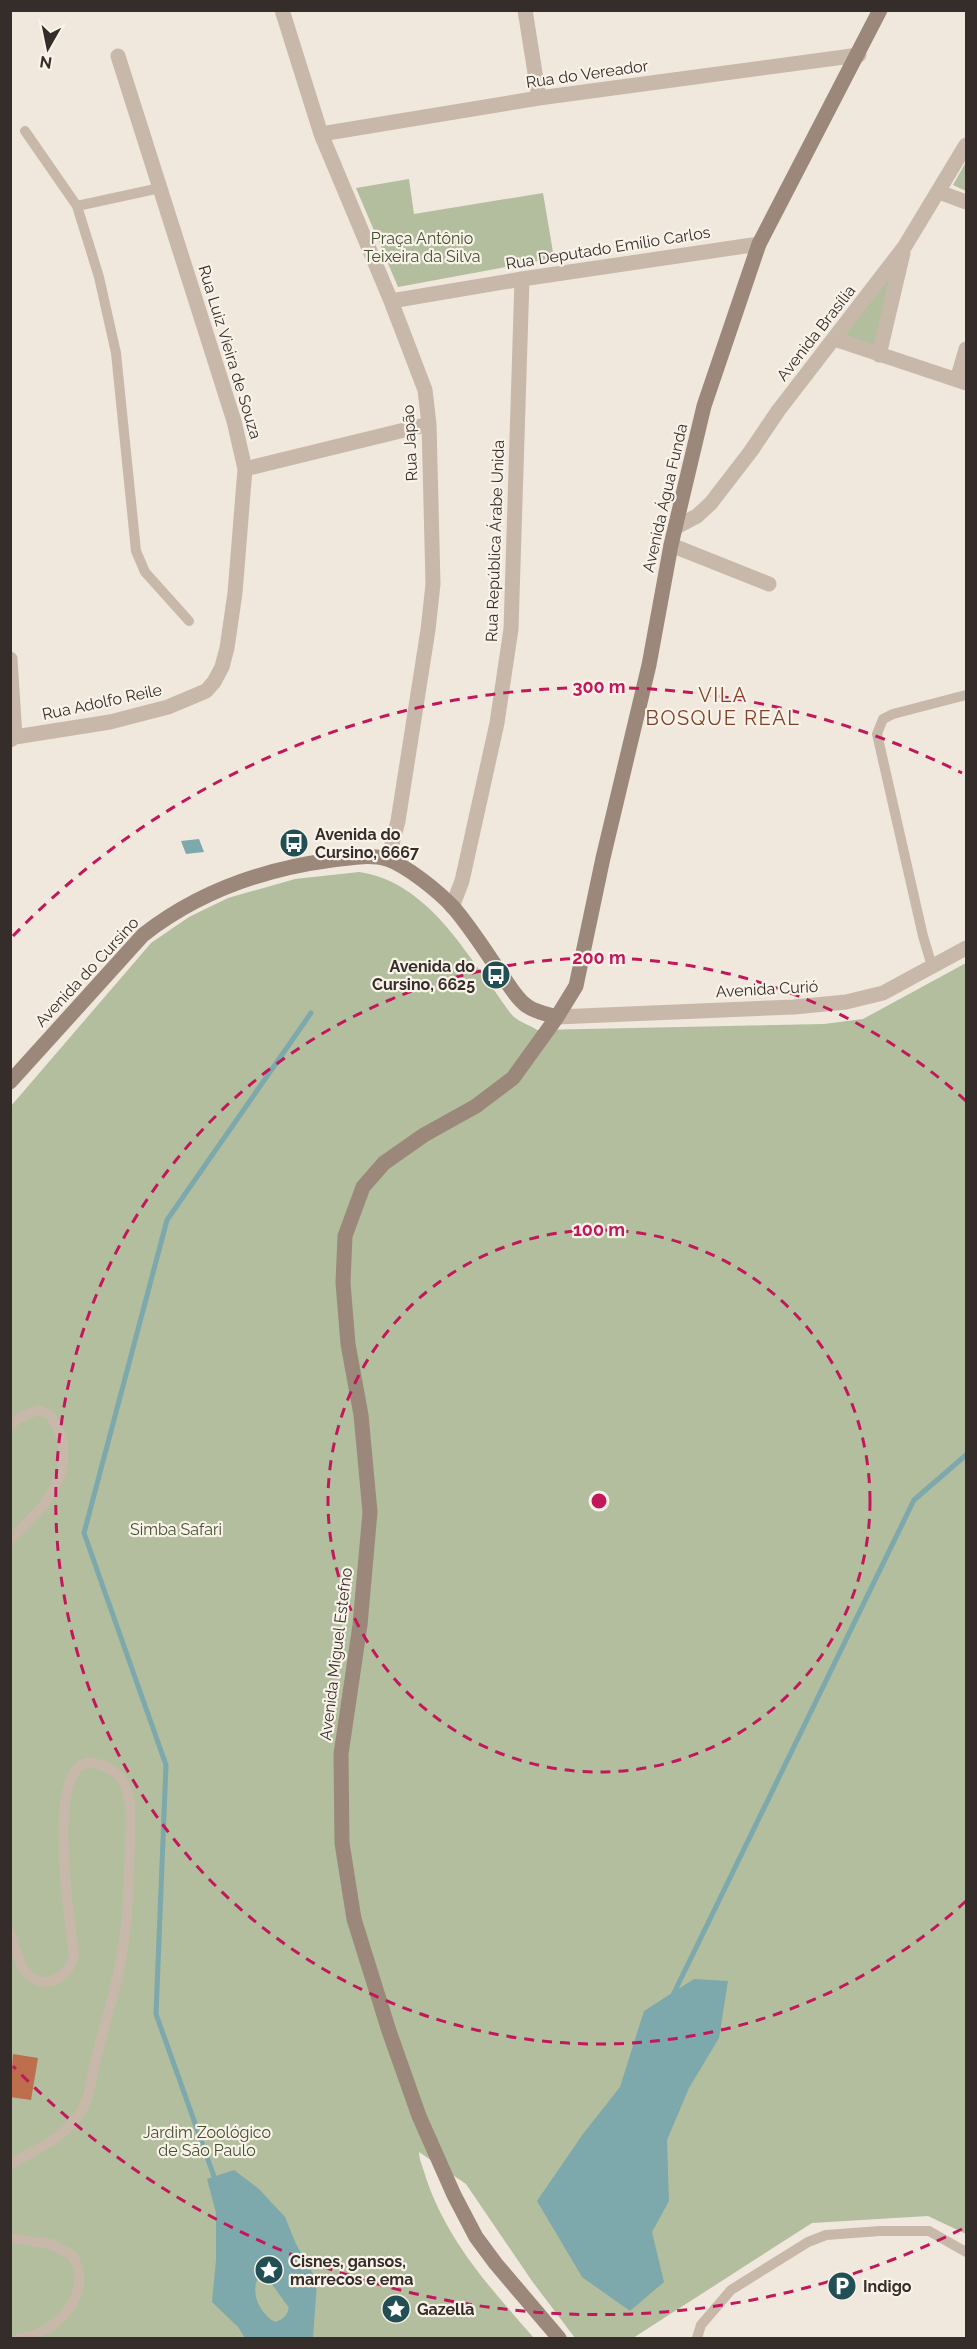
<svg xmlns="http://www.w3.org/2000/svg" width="977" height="2349" font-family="Raleway,sans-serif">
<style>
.green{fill:#b2be9d}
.water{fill:#7da8ac;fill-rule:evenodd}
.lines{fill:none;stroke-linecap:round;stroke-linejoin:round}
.stream{stroke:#7da8ac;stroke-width:5}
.building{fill:#be6d4d}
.service{stroke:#c8b8a9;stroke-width:10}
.minor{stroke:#c8b8a9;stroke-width:15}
.tertiary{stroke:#c8b8a9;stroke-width:15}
.secondary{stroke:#9b887b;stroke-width:15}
.ring{fill:none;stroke:#c2185b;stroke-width:3;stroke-dasharray:10 8}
.labels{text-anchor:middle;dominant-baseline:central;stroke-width:4.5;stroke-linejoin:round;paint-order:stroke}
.street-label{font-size:16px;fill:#352d29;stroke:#f8f2e9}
.park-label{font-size:16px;fill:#43522e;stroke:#f8f2e9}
.poi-label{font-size:16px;font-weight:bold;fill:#352d29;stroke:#f8f2e9;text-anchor:start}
.quarter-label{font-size:20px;letter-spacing:1.5px;fill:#7f4027;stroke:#f8f2e9}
.centre{fill:#c2185b;stroke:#f8f2e9;stroke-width:3}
.ring-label{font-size:18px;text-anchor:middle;font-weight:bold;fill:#c2185b;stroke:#f8f2e9;stroke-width:4.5;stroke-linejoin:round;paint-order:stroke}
</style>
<rect width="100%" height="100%" fill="#f0e8dd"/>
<path class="green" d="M966 162V191L953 185Z
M409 179 414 214 543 193 554 258 398 287 356 188Z
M895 269 876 347 845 335Z
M359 872C421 881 457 939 491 986 498 995 505 1007 513 1016 519 1022 530 1025 537 1030L824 1024 863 1019 966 963V2234L928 2216 812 2223 633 2338H575L532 2281 466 2184 419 2152C419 2160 424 2170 426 2178 447 2241 491 2289 534 2338H11V1106L151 943 189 917 228 898 295 879Z"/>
<path class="water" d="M199 839 204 852 186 854 181 841Z
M694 1979 728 1981 719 2038 689 2088 667 2140 669 2201 652 2232 664 2282 630 2311 582 2277 537 2201 583 2134 620 2087 644 2011Z
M234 2170 259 2189 285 2217 296 2244 317 2281 313 2338H245L238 2327 212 2302 216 2260V2213L207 2179ZM264 2277C280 2278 279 2290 289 2299 290 2310 287 2319 275 2322 261 2314 251 2296 257 2280Z"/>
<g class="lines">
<path class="stream" d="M672 1997 914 1500 966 1455
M216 2182 156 2014 166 1765 84 1533 167 1220 311 1013
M267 2273 293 2309"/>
</g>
<path class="building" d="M13 2054 38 2058 31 2100 10 2097Z"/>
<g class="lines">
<path class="service" d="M25 131 77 206 160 188
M77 206 99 277 116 353 136 551 145 572 189 621
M932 966 923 936 877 734 883 719 893 714 966 695
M10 1426 17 1419 38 1410 50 1415C54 1422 61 1432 62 1440 71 1483 38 1512 10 1540
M10 1932C14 1943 17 1957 23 1968 39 1993 69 1981 74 1955 71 1928 41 1745 98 1764 107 1766 119 1774 123 1782 133 1799 130 1821 130 1840 129 1883 128 1928 119 1970 112 2000 104 2029 96 2058 92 2073 91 2092 84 2106 69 2136 38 2149 10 2164
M10 2238 51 2244 73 2256C75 2261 79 2268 79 2274 82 2307 49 2336 18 2338
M697 2338 701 2325 731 2290 808 2242 826 2235 880 2231H929L966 2252"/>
<path class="minor" d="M282 10 321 134 391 301 425 390 429 424 433 584 428 630 398 821 388 859
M525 10 539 98
M321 134 539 98 859 55
M939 192 966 202
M391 301 522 279 759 244
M834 339 966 383
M879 355 903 253
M957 380 966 349
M245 469 429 424
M676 527 697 516 711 503 751 451 778 411 905 246 966 145
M671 545 769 584
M10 659 15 737
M10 740 15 737 110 722 168 707 206 691 214 682 222 667 227 648 235 593 245 469 234 421 118 56
M452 907 462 881 497 723 511 629 522 279"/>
<path class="tertiary" d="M557 1017 794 1007 846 1002 883 993 966 948"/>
<path class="secondary" d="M10 1082 143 935C198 892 263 869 332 860 349 858 370 854 387 859 407 866 438 891 453 907 472 929 487 954 504 978 511 988 517 999 527 1006 535 1012 547 1014 557 1017
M559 2338 496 2264 476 2237 454 2195 419 2116 389 2031 354 1919 342 1843 341 1754 360 1625 370 1512 361 1415 348 1344 343 1283 345 1236 363 1187 384 1163 424 1135 476 1106 513 1078 557 1017 576 986 603 858 649 665 671 545 704 406 759 244 880 10"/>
</g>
<g class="ring">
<circle cx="599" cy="1501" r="271"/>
<path d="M966 1901A543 543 0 1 1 966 1101"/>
<path d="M962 2229A814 814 0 0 1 13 2066M13 936A814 814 0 0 1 962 773"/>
</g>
<defs>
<g id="bus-disc" transform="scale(1.5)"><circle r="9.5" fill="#214f54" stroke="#f8f2e9"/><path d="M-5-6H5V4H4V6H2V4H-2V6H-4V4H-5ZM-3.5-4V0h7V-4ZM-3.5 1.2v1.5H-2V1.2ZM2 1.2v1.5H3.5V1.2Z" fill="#fff"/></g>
<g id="sight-disc" transform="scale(1.5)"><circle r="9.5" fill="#214f54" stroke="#f8f2e9"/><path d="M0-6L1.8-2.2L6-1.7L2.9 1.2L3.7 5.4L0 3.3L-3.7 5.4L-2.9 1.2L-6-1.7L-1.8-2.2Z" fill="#fff"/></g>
<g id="parking-disc" transform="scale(1.5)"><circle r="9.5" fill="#214f54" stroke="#f8f2e9"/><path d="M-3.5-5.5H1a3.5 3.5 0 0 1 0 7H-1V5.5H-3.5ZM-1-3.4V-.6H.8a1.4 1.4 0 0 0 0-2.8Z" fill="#fff"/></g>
</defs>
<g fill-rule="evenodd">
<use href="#bus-disc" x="294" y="843"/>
<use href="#bus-disc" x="496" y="975"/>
<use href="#sight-disc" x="269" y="2270"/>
<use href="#parking-disc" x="842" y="2286"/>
<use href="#sight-disc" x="396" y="2309"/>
</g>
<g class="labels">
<g class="street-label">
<text transform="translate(587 74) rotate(-8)">Rua do Vereador</text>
<text transform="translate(608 248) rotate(-9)">Rua Deputado Emílio Carlos</text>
<text transform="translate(816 333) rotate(-52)">Avenida Brasília</text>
<text transform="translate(230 352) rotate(73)">Rua Luiz Vieira de Souza</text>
<text transform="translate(410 443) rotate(-93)">Rua Japão</text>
<text transform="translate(665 498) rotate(-77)">Avenida Água Funda</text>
<text transform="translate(495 541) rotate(-88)">Rua República Árabe Unida</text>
<text transform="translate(102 702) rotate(-12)">Rua Adolfo Reile</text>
<text transform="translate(87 972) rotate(-47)">Avenida do Cursino</text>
<text transform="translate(767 989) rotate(-3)">Avenida Curió</text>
<text transform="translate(336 1654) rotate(-83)">Avenida Miguel Estefno</text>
</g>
<g class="park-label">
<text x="422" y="238">Praça Antônio<tspan x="422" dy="18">Teixeira da Silva</tspan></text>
<text x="176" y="1529">Simba Safari</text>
<text x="207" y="2132">Jardim Zoológico<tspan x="207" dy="18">de São Paulo</tspan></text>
</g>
<g class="poi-label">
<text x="315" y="834">Avenida do<tspan x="315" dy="18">Cursino, 6667</tspan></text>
<text x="475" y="966" text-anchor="end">Avenida do<tspan x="475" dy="18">Cursino, 6625</tspan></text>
<text x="290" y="2261">Cisnes, gansos,<tspan x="290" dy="18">marrecos e ema</tspan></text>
<text x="863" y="2286">Indigo</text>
<text x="417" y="2309">Gazella</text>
</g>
<g class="quarter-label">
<text x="723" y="695">VILA<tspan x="723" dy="23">BOSQUE REAL</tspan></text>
</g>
</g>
<circle cx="599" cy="1501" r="9" class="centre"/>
<g class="ring-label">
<text x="599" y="693">300 m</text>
<text x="599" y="964">200 m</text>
<text x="599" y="1236">100 m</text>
</g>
<rect width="977" height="2349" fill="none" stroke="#352d29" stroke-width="24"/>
<g transform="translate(48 48) rotate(189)" stroke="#f8f2e9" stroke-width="4.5" paint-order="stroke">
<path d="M0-4.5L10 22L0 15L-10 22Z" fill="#352d29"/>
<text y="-9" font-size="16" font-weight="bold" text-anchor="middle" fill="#352d29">N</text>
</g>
</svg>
